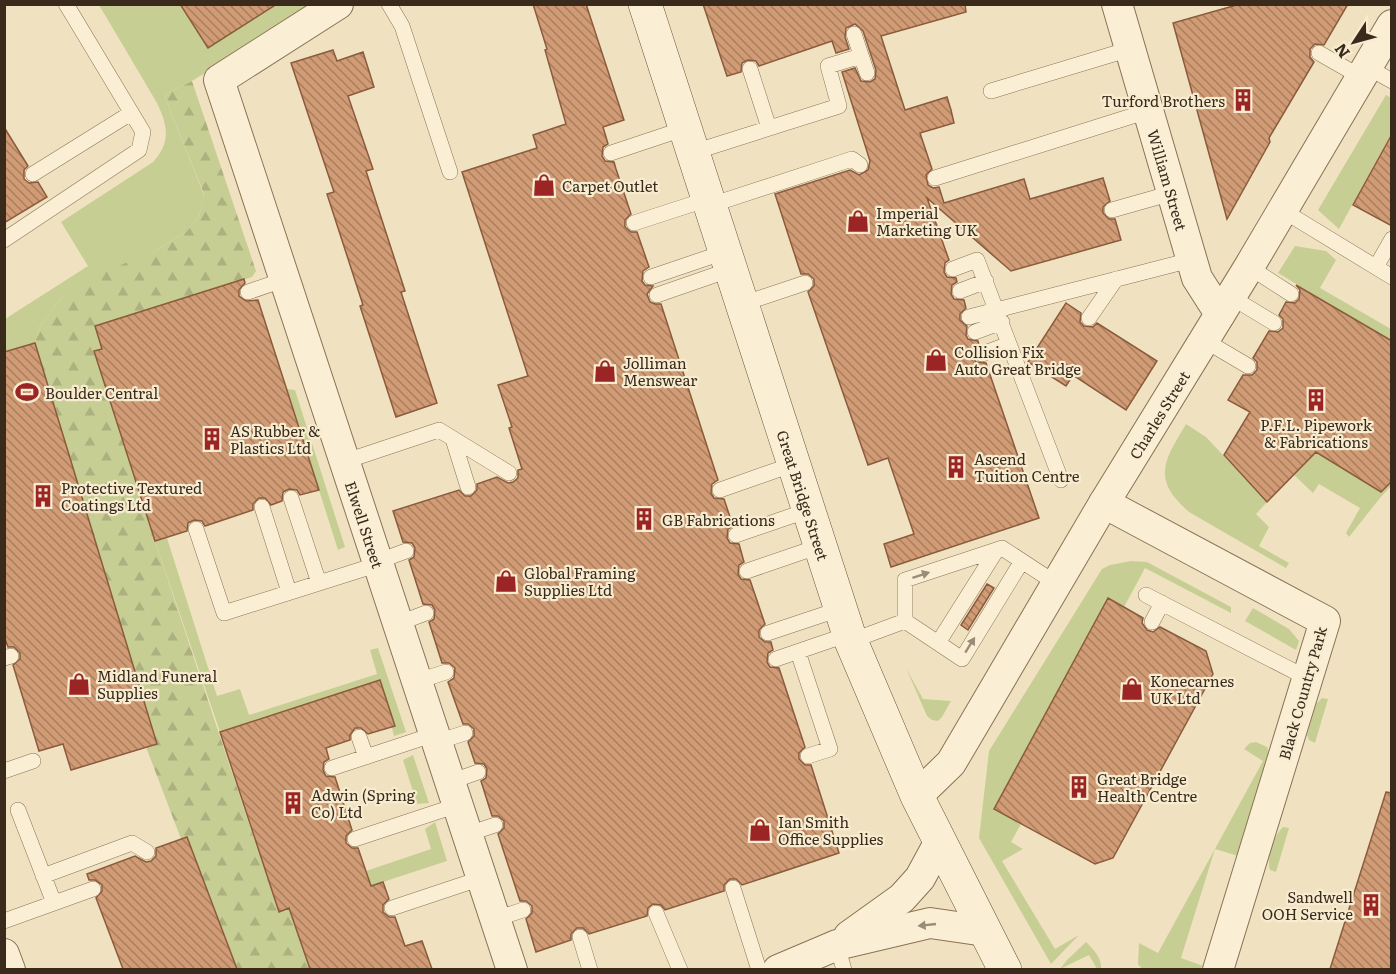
<svg xmlns="http://www.w3.org/2000/svg" width="1396" height="974" font-family="Literata,serif">
<style>
.green{fill:#c7ce94}
.forest{fill:url(#forest-firs)}
.building{fill:url(#building-back-hatch);stroke:#8a5b3c;stroke-width:1.5}
.lines{fill:none;stroke-linecap:round;stroke-linejoin:round}
.lane-casing{stroke:#8a7257;stroke-width:16}
.street-casing{stroke:#8a7257;stroke-width:32}
.secondary-casing{stroke:#6b533b;stroke-width:34}
.lane{stroke:#faefd4;stroke-width:15}
.street{stroke:#faefd4;stroke-width:30}
.secondary{stroke:#faefd4;stroke-width:33}
.oneway{fill:#9a8c78}
.labels{text-anchor:middle;dominant-baseline:central;stroke-width:4.5;stroke-linejoin:round;paint-order:stroke}
.poi-label{font-size:15px;fill:#392a1c;stroke:#f7ecd0;text-anchor:start}
.street-label{font-size:15px;fill:#392a1c;stroke:#f7ecd0}
</style>
<defs>
<pattern id="forest-firs" width="22" height="20" patternUnits="userSpaceOnUse" patternTransform="scale(1.5)"><rect width="22" height="20" fill="#c7ce94"/><path d="M5 1l3.5 6h-7zM16 11l3.5 6h-7z" fill="#acb17f"/></pattern>
<pattern id="building-back-hatch" width="6" height="6" patternUnits="userSpaceOnUse" patternTransform="scale(1.5)"><rect width="6" height="6" fill="#d09b75"/><path d="M-1 5l2 2M0 0l6 6M5-1l2 2" fill="none" stroke="#aa7f5f"/></pattern>
</defs>
<rect width="100%" height="100%" fill="#f0e2c0"/>
<path class="green" d="M99 5H180L208 48 277 5H313L192 81 164 95 204 195 199 217 187 231 155 251 65 293 40 326 35 343 5 352V319L88 266 61 222 153 162C171 142 168 126 157 103Z
M1386 95 1391 98V134L1339 229 1318 210Z
M1295 246 1326 251 1336 260 1320 288 1391 329V341L1278 273Z
M287 389 295 390 345 547 338 550Z
M1186 424 1206 437 1267 502 1256 514 1269 527 1259 546 1289 563 1286 568 1189 512C1151 479 1164 461 1186 424Z
M1316 452 1380 492 1391 481V486L1380 498 1349 537 1346 533 1360 508 1319 484 1313 493 1294 475Z
M167 538 217 696 240 689 249 715 377 674 370 650 378 648 406 732 394 736 380 680 220 732 155 541Z
M1131 561 1147 562 1231 607V613L1145 568 1124 607 1108 599 995 809 1021 824 1011 842 1023 849 1002 861 1055 949 1079 935 1051 964 979 838 989 751 1102 569 1110 565Z
M1253 608 1289 629 1299 641 1296 650 1245 621Z
M906 668 923 699 951 701 942 717 938 721 932 720 927 716Z
M1322 698 1328 699 1315 743 1309 740 1307 735 1316 704Z
M1256 742 1267 747 1269 754 1238 856 1215 849 1181 958 1203 966 1199 969 1143 970 1138 964 1139 943 1158 953 1263 761 1244 749 1250 743Z
M413 755 429 803 417 804 403 760Z
M435 822 447 861 291 912 369 882 366 871 431 849 425 829Z
M1283 827 1289 828 1276 872 1270 870C1266 858 1274 835 1283 827Z
M1086 942C1094 950 1102 958 1101 969H1097L1089 955 1060 969 1067 960Z"/>
<path class="forest" d="M192 81 256 271 252 277 96 326 102 349 95 352 155 541 278 911 290 908 310 969H237L187 837 181 839 146 747 156 743 35 343 40 326 65 293 84 280 155 251 187 231 199 217 204 194 164 95Z"/>
<path class="building" d="M180 4H277L208 48Z
M533 4H586L624 120 603 127 608 144 603 147 602 156 605 161 614 162 616 169 631 214 625 220V227L631 232H637L649 267 643 271 642 281 645 285 653 286 647 294 650 302 655 304H661L718 480 712 484 711 493 714 498 724 499 733 526 728 529 727 538 730 543 739 544 744 562 739 565 738 574 741 579 750 580 765 624 759 630V637L765 642H771L773 650 768 653 767 662 770 667 779 668 805 747 799 753V759L805 765H811L839 853 742 885 736 879H730L724 885V891L665 910 661 905 653 904 648 908 647 916 589 934 583 928H577L571 934V940L536 952 526 919 532 913V906L526 901H520L498 834 504 828V821L498 816H492L481 781 486 778 487 769 484 764 475 763 468 742 474 736V729L468 724H463L448 682 454 678 455 668 449 663H442L429 622 434 619 435 610 432 605 423 604 409 560 414 557 415 548 412 543 403 542 393 511 459 490 465 496H471L477 490V484L497 477 508 483 513 482 518 478V470L522 469 509 428 512 427 498 385 528 376 462 172 537 148 533 135 566 124 545 50 547 49Z
M703 4H965L966 12 881 36 905 110 947 97 951 110 954 123 920 133 932 169 926 175 928 185 933 188 939 187 944 203 1024 179 1030 199 1103 178 1110 201 1103 207V213L1109 219H1115L1121 240 1011 271 927 198 949 260 945 263 944 272 947 277 956 278 957 282 952 285 951 294 954 299 964 300 966 308 960 314V320L967 326 966 335 968 339 978 341 979 345 974 348 973 357 976 362 986 363 1039 518 891 567 884 544 914 534 888 458 868 465 808 292 814 286V279L808 274H801L775 194 850 170 859 175 868 170 870 161 842 72 855 68 861 81 870 82 875 79 876 70 863 31 855 24 846 28 845 37 849 49 836 53 832 41 759 66 756 61 748 60 742 63 741 72 727 76Z
M1240 4H1348L1324 45 1315 44 1310 49V57L1314 62 1269 138 1270 142 1227 219 1173 23Z
M333 50 337 61 363 52 374 87 348 96 373 169 366 171 405 291 401 292 437 403 396 417 360 306 363 305 327 194 334 192 291 63Z
M4 127 28 166 24 170V179L29 183 38 182 47 197 4 223Z
M1392 134V226L1353 205Z
M244 279 245 283 239 290V296L246 301 258 300 319 490 300 495 297 490 289 489 283 492 282 501 271 505 265 498H259L253 504V510L205 526 202 521 194 520 188 523 187 531 155 541 94 351 102 349 95 326Z
M1296 285 1392 341V481L1381 492 1316 452 1267 502 1224 455 1250 412 1228 400 1243 375H1252L1257 370V362L1253 358 1269 331 1278 332 1283 328V319L1279 315 1286 302 1295 303 1299 299 1300 290Z
M1066 303 1081 313 1080 322 1084 326 1093 327 1097 323 1157 361 1126 410 1073 375 1066 386 1028 362Z
M35 343 157 744 71 770 63 744 39 751 13 665 20 659V653L14 647H8L4 636V352Z
M987 584 994 588 968 630 961 625Z
M1108 598 1143 618 1142 623 1147 630 1153 632 1160 627 1206 651 1213 674 1113 858 1095 864 994 809Z
M380 680 395 726 368 734 361 728H355L350 735V740L326 748 329 759 324 762 323 770 326 776 335 777 352 830 346 836V843L352 848H358L371 886 383 882 389 899 383 905V912L389 917H395L405 946 422 941 432 969H310L289 908 279 912 220 732Z
M1386 792 1392 793V969H1330Z
M187 837 237 969H123L96 898 102 891V885L95 880H89L87 874 135 856 146 862 151 861 156 856V848Z"/>
<g class="lines">
<g class="lane-casing">
<path id="lane" d="M389 4 402 26 450 172
M854 34 867 73
M1319 53 1361 77
M1367 67 1392 81
M750 69 769 128
M991 91 1130 49
M694 152 839 106 828 66 861 56
M611 153 686 128
M33 174 131 113
M935 178 1148 111
M711 205 852 159 860 165
M1112 210 1172 193
M1282 210 1392 277
M634 223 708 199
M4 240 139 150 143 132 66 4
M1249 267 1291 294
M1376 267 1392 239
M953 269 977 260 1061 480
M651 277 725 252
M960 291 986 281
M248 292 286 279
M657 295 732 269
M1231 297 1274 323
M742 304 805 283
M969 317 1191 260
M1089 318 1116 279
M975 332 1002 322
M1204 340 1248 366
M982 354 1009 344
M453 439 468 487
M346 461 439 430 509 473
M720 490 794 464
M291 498 319 583
M262 507 289 592
M196 529 224 613 379 564
M736 535 809 510
M379 561 406 551
M747 571 820 546
M1146 595 1307 678
M905 621V580L1002 548 1057 584
M1152 622 1162 603
M399 623 426 613
M768 633 840 609
M851 641 905 621 962 659 1022 561
M938 643 996 551
M798 652 830 749 808 756
M4 658 11 656
M776 659 849 634
M418 681 446 672
M359 737 366 757
M437 742 465 733
M332 768 435 734
M4 771 33 761
M450 782 478 772
M18 810 54 903
M468 834 495 825
M355 839 458 805
M43 876 132 843 147 852
M733 888 759 970
M392 908 482 878
M656 913 680 970
M495 919 523 910
M4 921 93 889
M580 937 590 970
M837 945 844 970"/>
</g>
<g class="street-casing">
<g id="street">
<path id="s1" d="M338 4 219 80 512 970"/>
<path id="s2" d="M1117 4 1197 278 1220 314"/>
<path d="M1104 503 1325 621 1218 970"/>
<path id="s3" d="M917 796 951 763 1104 503 1249 267 1392 25"/>
<path d="M849 936 902 898 920 878 939 843"/>
<path d="M4 954 10 970"/>
<path d="M778 970 837 945 930 923 985 931"/>
</g>
</g>
<g class="secondary-casing">
<g id="secondary">
<path id="s4" d="M645 4 851 641 917 796 1005 970"/>
</g>
</g>
<use href="#lane" class="lane"/>
<use href="#street" class="street"/>
<use href="#secondary" class="secondary"/>
</g>
<defs><path id="oneway-solid" d="M-6-.8H1V-3.2L6.5 0L1 3.2V.8H-6Z" transform="scale(1.5)"/></defs>
<g class="oneway">
<use href="#oneway-solid" transform="translate(921 575) rotate(-18)"/>
<use href="#oneway-solid" transform="translate(970 645) rotate(-58)"/>
<use href="#oneway-solid" transform="translate(927 925) rotate(174)"/>
</g>
<defs>
<g id="building-bare" transform="scale(1.8)"><path d="M-4-6H4V6H1V3H-1V6H-4ZM-2.5-4.3h1.7v1.8h-1.7ZM.8-4.3h1.7v1.8H.8ZM-2.5-1h1.7V.8h-1.7ZM.8-1h1.7V.8H.8Z" fill="#9b2525" stroke="#f7ecd0" stroke-width="2.5" paint-order="stroke"/></g>
<g id="shop-bare" transform="scale(1.8)"><path d="M-5-2.5h2.3a2.7 3.5 0 0 1 5.4 0H5L5.5 6h-11ZM-1.5-2.5h3a1.5 2.3 0 0 0-3 0Z" fill="#9b2525" stroke="#f7ecd0" stroke-width="2.5" paint-order="stroke"/></g>
<g id="stadium-bare" transform="scale(1.8)"><path d="M0-5a6.5 5 0 1 0 0 10a6.5 5 0 1 0 0-10ZM-3.5-1.8h7v3.6h-7Z" fill="#9b2525" stroke="#f7ecd0" stroke-width="2.5" paint-order="stroke"/></g>
</defs>
<g fill-rule="evenodd">
<use href="#building-bare" x="1243" y="100"/>
<use href="#shop-bare" x="544" y="185"/>
<use href="#shop-bare" x="858" y="221"/>
<use href="#shop-bare" x="936" y="360"/>
<use href="#shop-bare" x="605" y="371"/>
<use href="#stadium-bare" x="27" y="392"/>
<use href="#building-bare" x="1316" y="400"/>
<use href="#building-bare" x="212" y="439"/>
<use href="#building-bare" x="956" y="467"/>
<use href="#building-bare" x="43" y="496"/>
<use href="#building-bare" x="644" y="519"/>
<use href="#shop-bare" x="506" y="581"/>
<use href="#shop-bare" x="79" y="684"/>
<use href="#shop-bare" x="1132" y="689"/>
<use href="#building-bare" x="1079" y="787"/>
<use href="#building-bare" x="293" y="803"/>
<use href="#shop-bare" x="760" y="830"/>
<use href="#building-bare" x="1371" y="905"/>
</g>
<g class="labels">
<g class="poi-label">
<text x="1225" y="100" text-anchor="end">Turford Brothers</text>
<text x="562" y="185">Carpet Outlet</text>
<text x="876" y="212">Imperial<tspan x="876" dy="17">Marketing UK</tspan></text>
<text x="954" y="351">Collision Fix<tspan x="954" dy="17">Auto Great Bridge</tspan></text>
<text x="623" y="362">Jolliman<tspan x="623" dy="17">Menswear</tspan></text>
<text x="45" y="392">Boulder Central</text>
<text x="1316" y="424" text-anchor="middle">P.F.L. Pipework<tspan x="1316" dy="17">&amp; Fabrications</tspan></text>
<text x="230" y="430">AS Rubber &amp;<tspan x="230" dy="17">Plastics Ltd</tspan></text>
<text x="974" y="458">Ascend<tspan x="974" dy="17">Tuition Centre</tspan></text>
<text x="61" y="487">Protective Textured<tspan x="61" dy="17">Coatings Ltd</tspan></text>
<text x="662" y="519">GB Fabrications</text>
<text x="524" y="572">Global Framing<tspan x="524" dy="17">Supplies Ltd</tspan></text>
<text x="97" y="675">Midland Funeral<tspan x="97" dy="17">Supplies</tspan></text>
<text x="1150" y="680">Konecarnes<tspan x="1150" dy="17">UK Ltd</tspan></text>
<text x="1097" y="778">Great Bridge<tspan x="1097" dy="17">Health Centre</tspan></text>
<text x="311" y="794">Adwin (Spring<tspan x="311" dy="17">Co) Ltd</tspan></text>
<text x="778" y="821">Ian Smith<tspan x="778" dy="17">Office Supplies</tspan></text>
<text x="1353" y="896" text-anchor="end">Sandwell<tspan x="1353" dy="17">OOH Service</tspan></text>
</g>
<g class="street-label">
<text stroke="none"><textPath href="#s2" startOffset="183">William Street</textPath></text>
<text stroke="none"><textPath href="#s3" startOffset="453">Charles Street</textPath></text>
<text stroke="none"><textPath href="#s4" startOffset="516">Great Bridge Street</textPath></text>
<text stroke="none"><textPath href="#s1" startOffset="609">Elwell Street</textPath></text>
<text transform="translate(1302 693) rotate(-74)">Black Country Park</text>
</g>
</g>
<rect width="1396" height="974" fill="none" stroke="#392a1c" stroke-width="12"/>
<g transform="translate(1354 42) rotate(234)" stroke="#f7ecd0" stroke-width="4.5" paint-order="stroke">
<path d="M0-4.5L10 22L0 15L-10 22Z" fill="#392a1c"/>
<text y="-9" font-size="16" font-weight="bold" text-anchor="middle" fill="#392a1c">N</text>
</g>
</svg>
